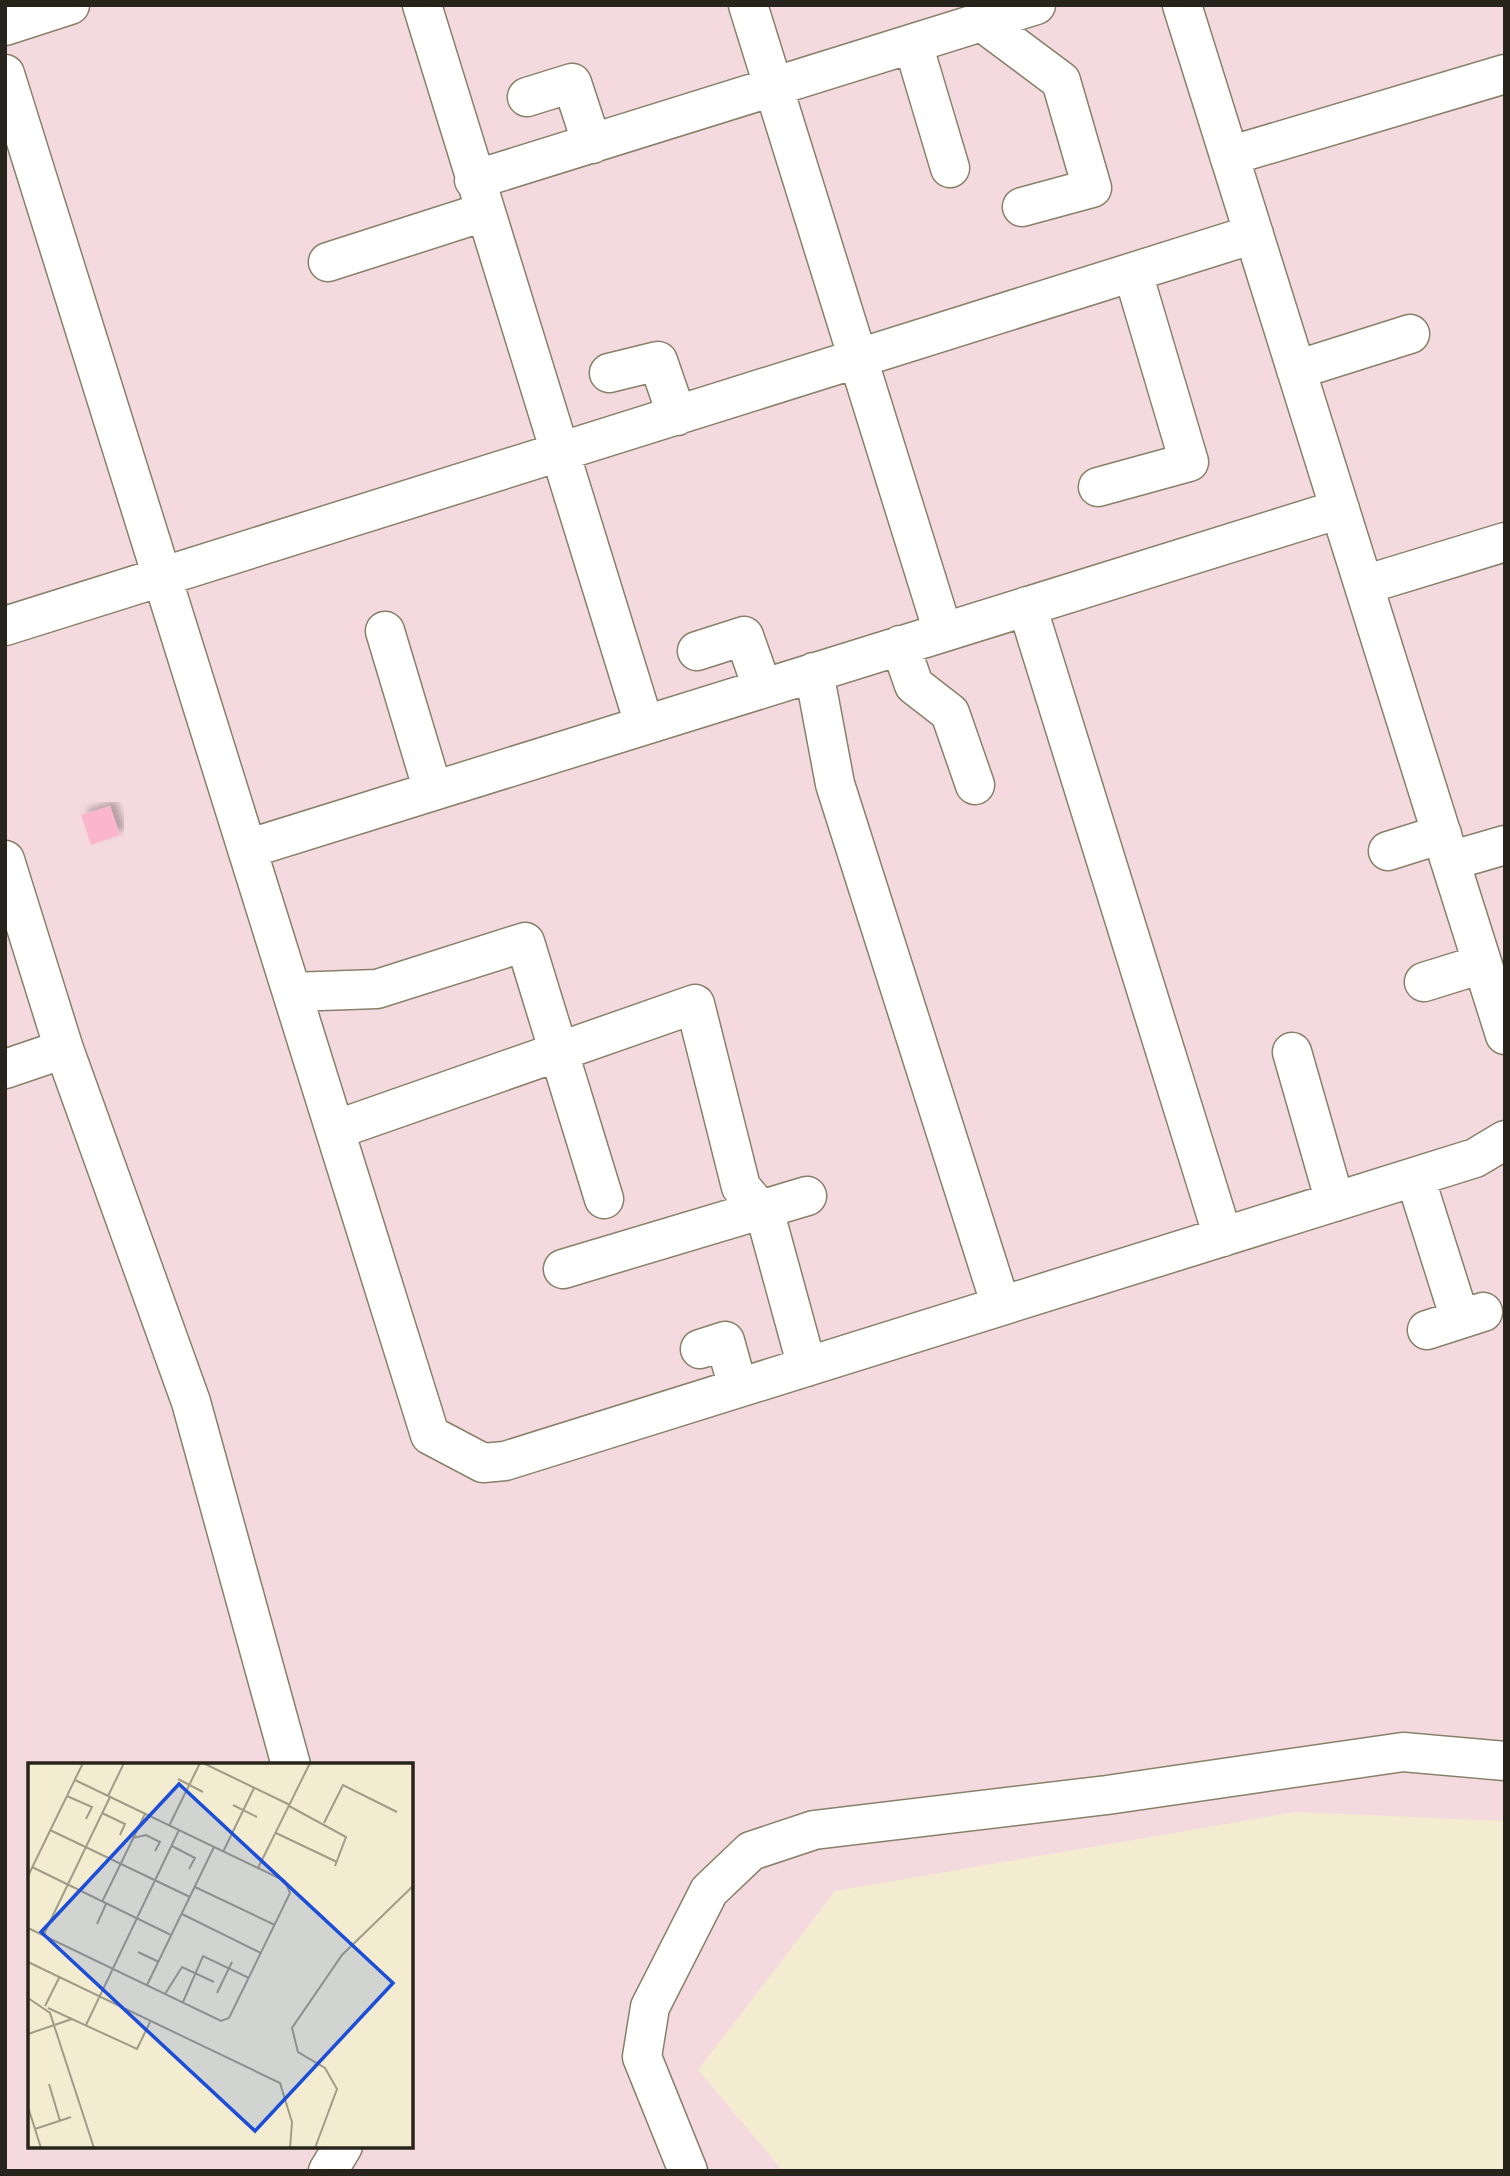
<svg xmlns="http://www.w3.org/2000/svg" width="1510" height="2176" font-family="Poppins,sans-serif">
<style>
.industrial{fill:#f4dadf;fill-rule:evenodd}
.building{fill:#fbb5cd;filter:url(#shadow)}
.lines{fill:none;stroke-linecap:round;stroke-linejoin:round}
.minor-casing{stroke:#888169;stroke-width:41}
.minor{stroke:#fff;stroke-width:38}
.inset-road{fill:none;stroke:#a19c88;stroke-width:2}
.view{fill:#1d4ed8;fill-opacity:0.15;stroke:#1d4ed8;stroke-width:3.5}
.inset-edge{fill:none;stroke:#27251b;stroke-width:3.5}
</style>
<defs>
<filter id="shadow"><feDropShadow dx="6" dy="-6" stdDeviation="3.5" flood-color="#0004"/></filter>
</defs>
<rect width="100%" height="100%" fill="#f3ecd1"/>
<path class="industrial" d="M5 5H1505V1821L1295 1812 835 1891 698 2070 783 2171H5ZM30 1765H411V2146H30Z"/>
<path class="building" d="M110 806 120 835 91 845 81 815Z"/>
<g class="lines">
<g class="minor-casing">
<path id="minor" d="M422 5 644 724
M748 5 943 632
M1182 5 1450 861
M982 22 1061 81 1092 188 1022 207
M5 26 70 5
M913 44 950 168
M5 74 430 1435 483 1463 505 1461 1475 1158 1505 1140
M527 97 572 83 592 144
M1229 156 1505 74
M474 180 1036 5
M328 262 484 212
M1296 370 1410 334
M609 373 658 361 677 416
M1098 487 1189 462 1133 273
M1364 585 1505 542
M1027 606 1223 1237
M5 626 1254 234
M385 631 433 791
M900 645 914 685 950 713 975 785
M697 651 744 636 762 687
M814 672 835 784 1001 1306
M1505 845 1450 861 1505 1035
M247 849 1340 509
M1388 851 1442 834
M5 860 64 1049 191 1402 291 1765
M1424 982 1482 964
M292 992 377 989 525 942 604 1199
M1292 1052 1335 1202
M5 1069 64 1049
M335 1130 695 1004 741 1187 766 1217 807 1367
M1415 1177 1460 1319
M563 1269 807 1196
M1427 1330 1483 1312
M700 1349 725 1341 738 1388
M328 2171 343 2146
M688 2171 642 2057 650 2007 709 1891 751 1851 814 1830 1107 1795 1403 1752 1505 1761"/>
</g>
<use href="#minor" class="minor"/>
</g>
<g transform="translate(28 1763)">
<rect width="385" height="385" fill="#f3ecd1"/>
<path class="inset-road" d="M175 0 262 42M150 16 175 29M47 17 230 105M39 33 64 44 58 56M80 33 96 0M205 42 229 54M261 43 318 74 307 103M74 50 97 61 92 72M296 60 315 22 369 49M141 63 172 0M22 67 162 134M248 70 309 99M105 75 118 72 132 79 127 88M144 83 167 95 161 106M195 89 226 25M4 104 143 172M0 113 55 0M167 124 247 162M74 139 117 51M154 151 233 190M69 161 78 141M0 165 193 258 201 255 262 130 257 118 230 105 282 0M15 173 82 34M110 189 131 199M0 199 252 320 264 359 262 385M119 222 186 84M189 230 204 199M137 231 154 204 186 219M0 235 22 250 66 385M155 239 175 193 221 215M17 243 31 215M20 245 109 286 122 259M58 262 151 67M0 271 44 256M21 321 32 358M0 344 13 385M7 366 43 354M287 385 309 326 297 305 270 289 264 265 314 192 385 123"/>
<path class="view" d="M151 21 365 220 227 368 13 169Z"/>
<rect width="385" height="385" class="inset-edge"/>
</g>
<rect width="1510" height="2176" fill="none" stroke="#27251b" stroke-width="14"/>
</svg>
